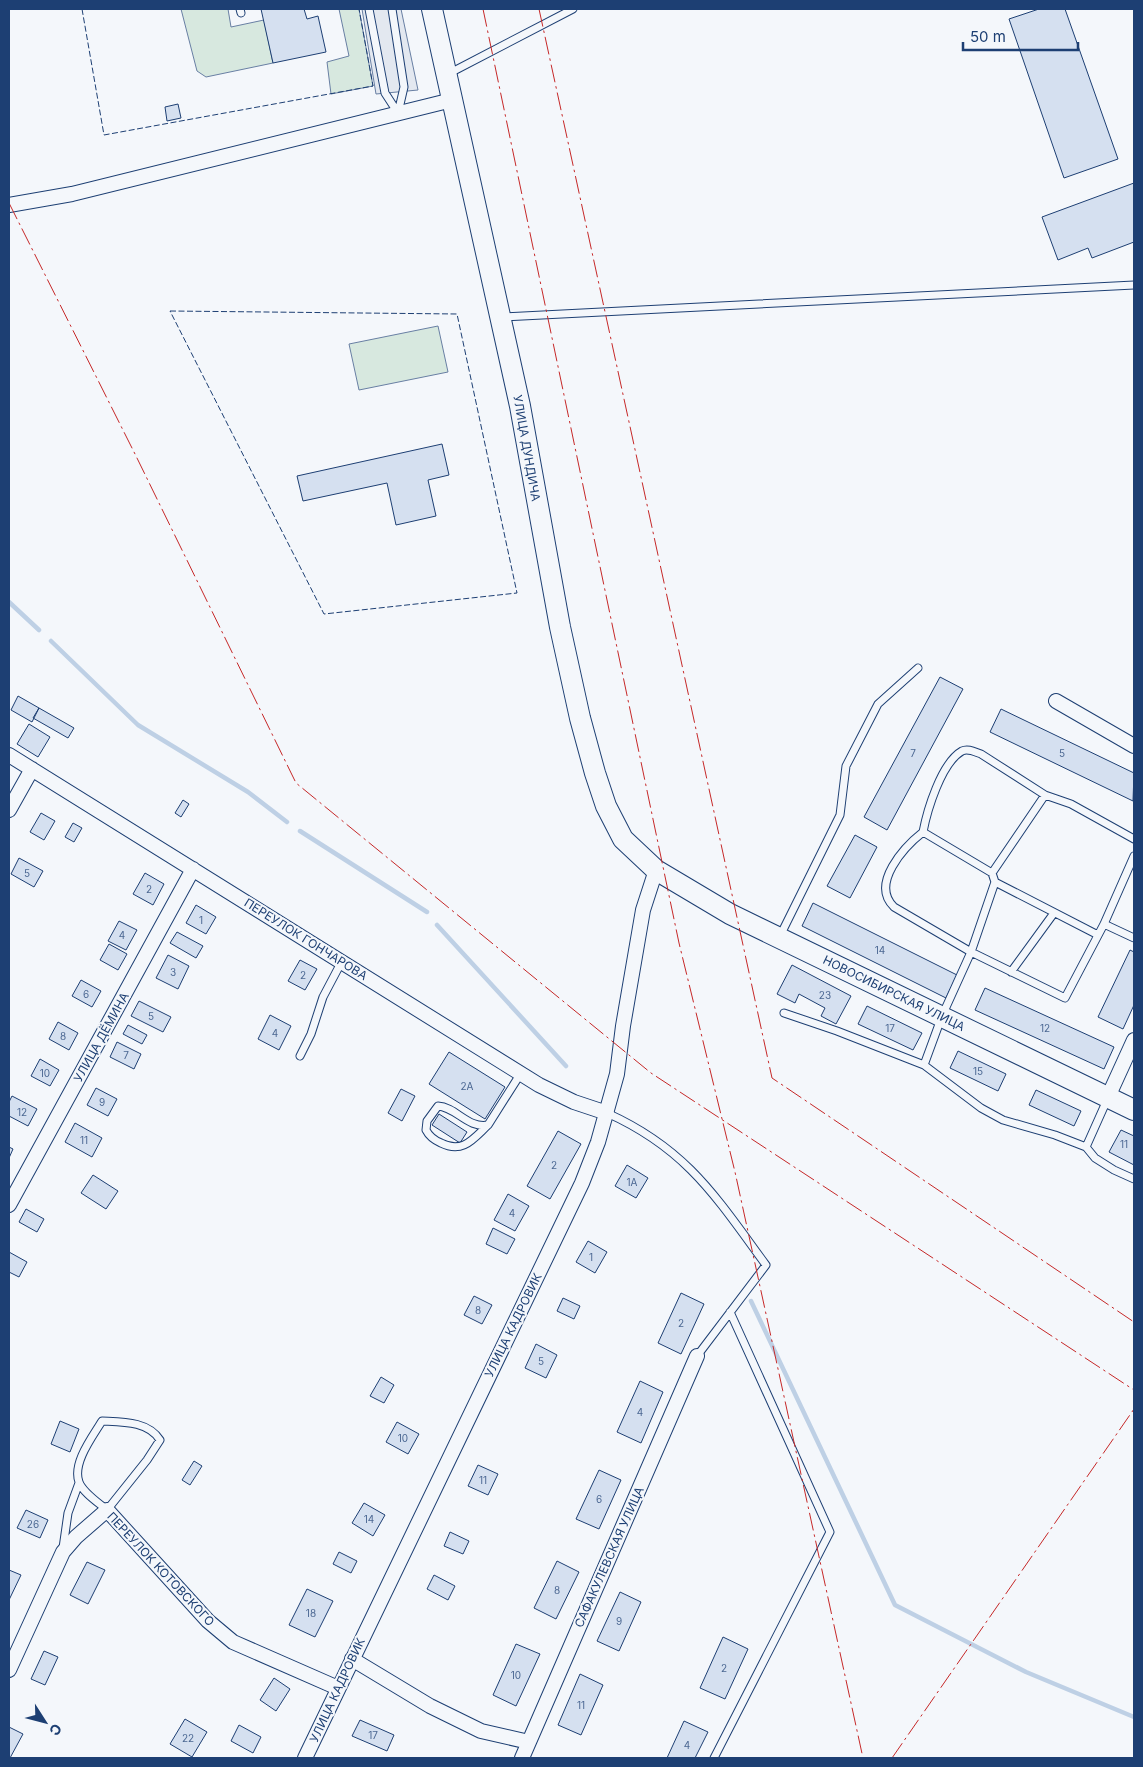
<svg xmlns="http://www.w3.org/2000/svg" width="1143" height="1767" font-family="Inter,sans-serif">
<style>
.green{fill:#d7e8df;stroke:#687fa3}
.parking{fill:#e3e8f0;stroke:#687fa3}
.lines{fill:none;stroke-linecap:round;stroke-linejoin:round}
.stream{stroke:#bed0e5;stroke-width:4.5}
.building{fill:#d5e0f0;stroke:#1d3f73}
.service-casing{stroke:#1d3f73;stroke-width:9}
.minor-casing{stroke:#1d3f73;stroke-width:16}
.secondary-casing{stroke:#1d3f73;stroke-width:22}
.service{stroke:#f4f7fb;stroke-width:7}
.minor{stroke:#f4f7fb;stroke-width:14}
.secondary{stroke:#f4f7fb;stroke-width:20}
.fence{stroke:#1d3f73;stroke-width:1;stroke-dasharray:6 2.5;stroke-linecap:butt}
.power{stroke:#c62828;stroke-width:1;stroke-dasharray:18 4 2.5 4;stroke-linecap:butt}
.labels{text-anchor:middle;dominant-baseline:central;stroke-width:4;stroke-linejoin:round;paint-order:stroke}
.number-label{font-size:10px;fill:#4b6792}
.street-label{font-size:12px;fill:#1d3f73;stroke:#f4f7fb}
</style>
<rect width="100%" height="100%" fill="#f4f7fb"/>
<path class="green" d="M181 9H228L231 27 264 20 273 63 206 77 197 71Z
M339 9H359L373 86 331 94 327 62 349 56Z
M438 326 448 372 359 390 349 344Z"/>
<path class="parking" d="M362 9H401L418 90 376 94Z"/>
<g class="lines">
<path class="stream" d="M9 602 39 630
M51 641 138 725 248 792 287 822
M300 831 427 912
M437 925 566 1066
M751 1301 895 1605 1026 1672 1134 1717"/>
</g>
<path class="building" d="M261 9H304L307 19 318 16 326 52 273 63Z
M1039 9H1065L1118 159 1064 178 1009 19Z
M178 104 181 118 167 121 165 107Z
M1134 183V242L1092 258 1088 248 1058 260 1042 217Z
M442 444 449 475 428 480 436 516 396 525 387 483 303 501 297 476Z
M940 677 963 689 887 830 864 817Z
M18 696 39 708 32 722 11 710Z
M39 708 74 728 68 738 33 718Z
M1001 709 1134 773 1133 801 990 732Z
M29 724 50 737 38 757 17 744Z
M183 800 189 804 181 817 175 813Z
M41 813 55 821 44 840 30 832Z
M73 823 82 828 74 842 65 837Z
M855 835 877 847 850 898 827 886Z
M19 858 43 871 34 887 11 874Z
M145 873 164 884 153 905 133 894Z
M813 903 957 975 946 998 802 926Z
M196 905 216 917 206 934 186 923Z
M119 921 137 930 126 950 108 941Z
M177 932 203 946 196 958 170 943Z
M109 944 127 954 118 970 100 960Z
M1130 950 1134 952V1005L1123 1029 1098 1017Z
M168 955 189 966 178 989 156 978Z
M300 960 317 969 305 990 288 981Z
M792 965 851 996 836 1024 821 1016 825 1008 799 994 795 1003 777 994Z
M81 980 101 991 92 1007 72 996Z
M985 988 1114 1047 1104 1069 975 1010Z
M139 1001 171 1017 163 1032 131 1016Z
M867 1006 922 1033 913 1050 858 1024Z
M270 1015 291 1026 279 1050 258 1039Z
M58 1022 78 1033 69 1050 49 1039Z
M128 1025 147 1035 142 1044 123 1034Z
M117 1042 141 1054 134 1069 110 1057Z
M958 1051 1006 1074 998 1091 950 1068Z
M449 1052 505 1087 485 1119 429 1084Z
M40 1059 59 1070 50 1086 31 1076Z
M96 1088 117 1099 108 1116 87 1105Z
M401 1089 415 1096 402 1121 388 1113Z
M1036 1090 1081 1111 1074 1126 1029 1105Z
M12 1096 37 1109 28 1126 9 1116V1102Z
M439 1114 467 1132 460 1143 432 1125Z
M75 1123 102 1138 92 1157 65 1142Z
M1121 1130 1134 1136V1165L1109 1152Z
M558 1131 581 1144 550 1199 527 1186Z
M9 1147 13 1149 9 1158Z
M627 1165 648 1178 636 1198 615 1186Z
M93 1175 118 1191 106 1209 81 1193Z
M508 1194 529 1206 515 1231 494 1220Z
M26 1209 44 1219 37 1232 19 1222Z
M493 1228 515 1239 507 1254 486 1244Z
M588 1241 607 1252 595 1273 576 1262Z
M9 1252 27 1262 19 1277 9 1272Z
M681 1293 704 1304 681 1354 658 1343Z
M474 1296 492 1305 482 1324 464 1315Z
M563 1298 580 1306 574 1319 557 1311Z
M536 1344 557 1355 546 1378 525 1368Z
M381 1377 394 1385 384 1403 370 1396Z
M640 1381 663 1392 641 1443 617 1432Z
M60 1421 79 1429 70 1452 51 1444Z
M397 1422 419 1434 408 1454 386 1442Z
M194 1461 202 1466 190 1485 182 1480Z
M478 1465 498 1474 488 1495 468 1486Z
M599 1470 621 1480 599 1529 576 1519Z
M364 1503 385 1515 373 1536 352 1523Z
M26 1510 48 1520 40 1538 17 1528Z
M450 1532 469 1541 463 1554 444 1546Z
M339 1552 357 1561 351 1573 333 1564Z
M557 1561 579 1572 556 1619 534 1608Z
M87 1562 105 1570 88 1604 70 1595Z
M9 1570 21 1575 9 1600Z
M434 1575 455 1586 448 1600 427 1589Z
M307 1589 333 1601 315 1637 289 1625Z
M620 1592 641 1602 619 1651 597 1641Z
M723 1637 748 1649 725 1699 700 1688Z
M516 1644 540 1654 516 1706 493 1695Z
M44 1651 58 1657 45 1685 31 1679Z
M580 1674 603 1685 581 1735 558 1725Z
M274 1678 290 1689 276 1711 260 1700Z
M185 1719 207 1732 192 1757 170 1744Z
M360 1720 394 1735 387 1751 352 1736Z
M684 1721 708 1732 695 1758H667Z
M239 1725 261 1737 253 1753 231 1741Z
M9 1727 23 1734 10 1758H9Z"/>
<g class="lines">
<g class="service-casing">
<path id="service" d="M240 9 241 13
M369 9 385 93 398 113 404 87 392 9
M448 74 573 9
M503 317 1134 285
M923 832 992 873 995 882 971 952 942 1016 924 1065
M1134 839 1071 804 1045 795 981 754C975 752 968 748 962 751 941 763 927 811 923 832 904 847 870 884 894 907L971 952 1065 998 1104 924 1134 856
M992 873 1045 795
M995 882 1098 935
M1104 924 1134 938
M780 936 840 815 846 766 878 704 918 668
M1011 972 1054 913
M784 1013 837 1031 924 1065 981 1108 1003 1120 1055 1135 1086 1147 1095 1158 1114 1170 1134 1179
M300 1056 311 1034 323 997 342 961
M607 1113C687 1149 716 1197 766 1265L697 1356
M488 1125C473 1139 463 1154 441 1143 434 1140 429 1136 426 1130L427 1121 438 1106C456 1107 468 1129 488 1125L521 1073
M1086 1147 1107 1100
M102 1421C122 1422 148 1421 160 1440L147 1460 107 1510C99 1503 83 1493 79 1482 72 1463 93 1436 102 1421Z
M63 1548 68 1513 79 1483
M714 1758 830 1532 730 1312"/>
</g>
<g class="minor-casing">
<path id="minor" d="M9 205 72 194 452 100
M1056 701 1134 746
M9 755 539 1085 574 1102 607 1113
M9 810 32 769
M1108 1097 1134 1040
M9 1205 193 869
M352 1659 430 1706 481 1731 529 1742
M9 1670 63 1552 76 1537 107 1510 208 1621 233 1642 338 1688
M305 1758 582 1183 598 1142 617 1074 623 1026 643 910 656 870
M522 1758 697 1356"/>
</g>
<g class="secondary-casing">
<path id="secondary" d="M432 9 520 406 560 627 580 718 595 773 606 806 623 839 656 870 730 914 1134 1110"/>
</g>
<use href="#service" class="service"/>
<use href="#minor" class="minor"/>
<use href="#secondary" class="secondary"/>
<path class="fence" d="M82 9 104 135 373 86 359 9
M170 311 457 314 517 593 324 614Z"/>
<path class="power" d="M483 9 679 943 735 1172 863 1758
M539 9 772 1078 1134 1322
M9 203 136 456 296 783 651 1073 1134 1390
M892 1758 1134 1409"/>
</g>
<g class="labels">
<g class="number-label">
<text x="913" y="753">7</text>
<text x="1062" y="753">5</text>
<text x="27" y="873">5</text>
<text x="149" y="889">2</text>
<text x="201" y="920">1</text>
<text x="122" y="935">4</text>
<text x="880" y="950">14</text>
<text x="173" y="972">3</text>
<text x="303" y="975">2</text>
<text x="86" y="994">6</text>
<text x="825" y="995">23</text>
<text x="151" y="1016">5</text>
<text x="890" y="1028">17</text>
<text x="1045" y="1028">12</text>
<text x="275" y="1033">4</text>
<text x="63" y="1036">8</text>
<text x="126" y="1055">7</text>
<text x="978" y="1071">15</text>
<text x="45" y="1073">10</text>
<text x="467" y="1086">2А</text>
<text x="102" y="1102">9</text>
<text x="22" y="1112">12</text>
<text x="84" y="1140">11</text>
<text x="1124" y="1144">11</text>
<text x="554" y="1165">2</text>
<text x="632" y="1182">1А</text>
<text x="512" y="1213">4</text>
<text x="591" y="1257">1</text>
<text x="478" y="1310">8</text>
<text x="681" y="1323">2</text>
<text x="541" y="1361">5</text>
<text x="640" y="1412">4</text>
<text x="403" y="1438">10</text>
<text x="483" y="1480">11</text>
<text x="599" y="1499">6</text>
<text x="369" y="1519">14</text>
<text x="33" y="1524">26</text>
<text x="557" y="1590">8</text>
<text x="311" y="1613">18</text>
<text x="619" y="1621">9</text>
<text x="724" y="1668">2</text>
<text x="516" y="1675">10</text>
<text x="581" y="1705">11</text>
<text x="373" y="1735">17</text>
<text x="188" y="1738">22</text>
<text x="687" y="1745">4</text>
</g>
<g class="street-label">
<text transform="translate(527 448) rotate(80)">УЛИЦА ДУНДИЧА</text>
<text transform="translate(306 939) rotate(32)">ПЕРЕУЛОК ГОНЧАРОВА</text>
<text transform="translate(894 993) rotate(26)">НОВОСИБИРСКАЯ УЛИЦА</text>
<text transform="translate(101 1037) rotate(-61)">УЛИЦА ДЁМИНА</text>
<text transform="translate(513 1325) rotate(-64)">УЛИЦА КАДРОВИК</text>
<text transform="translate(609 1557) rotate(-66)">САФАКУЛЕВСКАЯ УЛИЦА</text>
<text transform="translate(161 1569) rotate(47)">ПЕРЕУЛОК КОТОВСКОГО</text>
<text transform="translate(337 1690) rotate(-65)">УЛИЦА КАДРОВИК</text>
</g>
</g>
<rect width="1143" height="1767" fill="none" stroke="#1d3f73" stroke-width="20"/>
<g transform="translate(45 1722) rotate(126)" stroke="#f4f7fb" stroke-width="4" paint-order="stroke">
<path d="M0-4L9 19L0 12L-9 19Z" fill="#1d3f73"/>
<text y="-8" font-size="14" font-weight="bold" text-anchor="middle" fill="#1d3f73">С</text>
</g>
<path d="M963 42v8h115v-8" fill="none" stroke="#1d3f73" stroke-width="2.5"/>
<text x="970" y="42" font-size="15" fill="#1d3f73" stroke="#f4f7fb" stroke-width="4" paint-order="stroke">50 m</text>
</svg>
